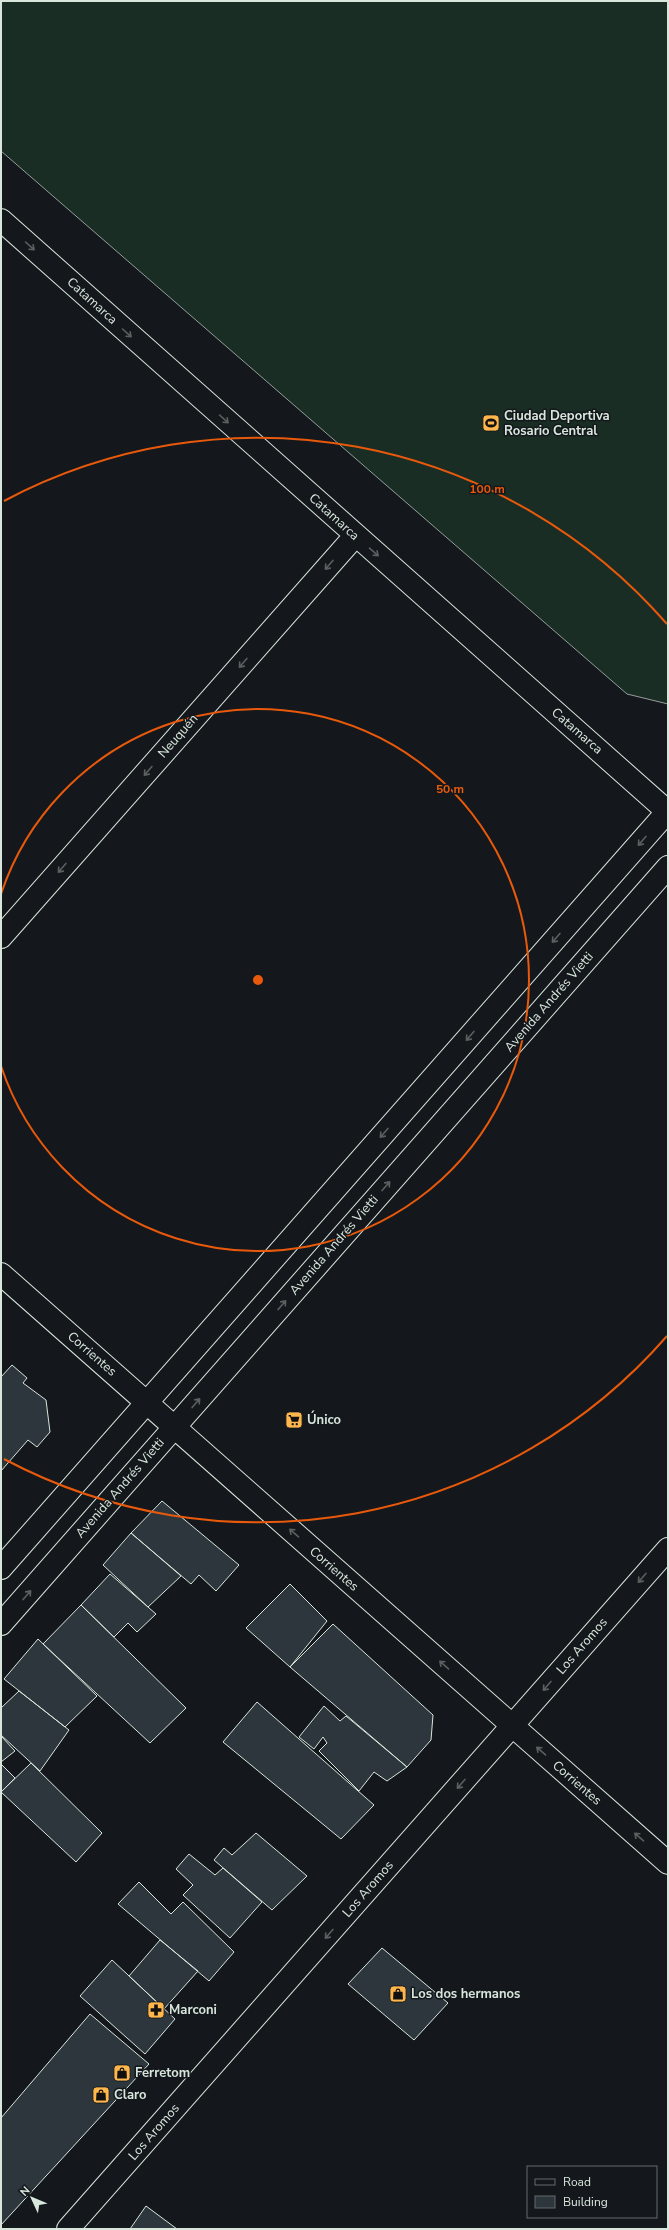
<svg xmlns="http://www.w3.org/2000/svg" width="669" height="2230" font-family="'Nunito Sans',sans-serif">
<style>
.pitch{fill:#1a2d24;stroke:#939e99}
.building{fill:#2c363c;stroke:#d8e6dc}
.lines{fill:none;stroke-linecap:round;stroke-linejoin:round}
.street-casing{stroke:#d8e6dc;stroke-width:24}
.street{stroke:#14181c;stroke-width:22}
.oneway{stroke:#59605f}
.ring{fill:none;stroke:#e8590c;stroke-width:2}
.labels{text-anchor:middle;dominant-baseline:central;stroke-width:3;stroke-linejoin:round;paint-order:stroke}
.street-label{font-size:13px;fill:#d8e6dc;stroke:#14181c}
.poi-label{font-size:13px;font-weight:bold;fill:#d8e6dc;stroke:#14181c;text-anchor:start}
.centre{fill:#e8590c;stroke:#14181c;stroke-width:2}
.ring-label{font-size:12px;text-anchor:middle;font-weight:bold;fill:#e8590c;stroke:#14181c;stroke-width:3;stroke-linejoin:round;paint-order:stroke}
</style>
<rect width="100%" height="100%" fill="#14181c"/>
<path class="pitch" d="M1 1H668V704L627 694 1 151Z"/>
<path class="building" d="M12 1365 27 1378 23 1383 46 1400 50 1432 37 1447 28 1440 1 1471V1377Z
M162 1501 239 1565 216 1591 199 1575 191 1584 131 1533Z
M131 1533 181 1576 148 1607 103 1565Z
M110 1574 156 1614 137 1632 128 1623 114 1637 81 1605Z
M290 1584 327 1621 290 1667 246 1628Z
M81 1605 186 1708 150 1743 43 1644Z
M333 1624 433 1715 431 1740 407 1767 290 1667Z
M38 1639 97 1696 65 1727 4 1679Z
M19 1691 69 1730 40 1771 1 1735V1708Z
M257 1702 374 1805 341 1839 223 1742Z
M324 1706 340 1721 346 1716 407 1767 387 1781 374 1772 359 1791 319 1751 327 1743 323 1737 314 1749 299 1737Z
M1 1736 15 1751 1 1762Z
M31 1763 102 1833 76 1862 1 1792Z
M1 1764 15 1778 1 1792Z
M256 1833 307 1876 272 1910 214 1860 224 1848 232 1855Z
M189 1854 215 1875 223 1868 262 1902 230 1938 183 1895 193 1885 176 1869Z
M139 1882 171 1914 183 1902 234 1952 209 1981 118 1904Z
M160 1940 198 1971 164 2009 129 1976Z
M382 1948 448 2003 414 2040 348 1984Z
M112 1960 175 2019 145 2054 80 1996Z
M90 2014 149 2064 1 2225V2118Z
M146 2206 177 2229H130Z"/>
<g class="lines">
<g class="street-casing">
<path id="street" d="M1 220 668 812
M1 937 355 536
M1 1274 668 1863
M1 1568 668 811
M1 1624 668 867
M68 2229 668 1549"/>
</g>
<use href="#street" class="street"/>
</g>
<defs><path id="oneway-shaft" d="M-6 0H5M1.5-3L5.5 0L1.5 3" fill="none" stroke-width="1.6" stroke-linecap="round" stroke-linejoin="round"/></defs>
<g class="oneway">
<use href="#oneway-shaft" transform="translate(30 246) rotate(42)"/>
<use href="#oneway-shaft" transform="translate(127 333) rotate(42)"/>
<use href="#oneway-shaft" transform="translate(224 419) rotate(42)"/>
<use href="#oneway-shaft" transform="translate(374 552) rotate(41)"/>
<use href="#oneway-shaft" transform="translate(329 565) rotate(131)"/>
<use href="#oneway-shaft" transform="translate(243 663) rotate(131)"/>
<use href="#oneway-shaft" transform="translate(148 771) rotate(131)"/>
<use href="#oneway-shaft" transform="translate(642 841) rotate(131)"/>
<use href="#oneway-shaft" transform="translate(62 868) rotate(131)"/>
<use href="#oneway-shaft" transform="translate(556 938) rotate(131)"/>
<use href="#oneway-shaft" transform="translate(470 1036) rotate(131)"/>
<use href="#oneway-shaft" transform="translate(384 1133) rotate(131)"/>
<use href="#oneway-shaft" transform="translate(386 1186) rotate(-49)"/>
<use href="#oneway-shaft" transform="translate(282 1305) rotate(-49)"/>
<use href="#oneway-shaft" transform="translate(196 1403) rotate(-49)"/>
<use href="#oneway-shaft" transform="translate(294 1533) rotate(-139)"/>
<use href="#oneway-shaft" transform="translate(642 1578) rotate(131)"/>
<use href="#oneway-shaft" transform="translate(27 1595) rotate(-49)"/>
<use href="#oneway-shaft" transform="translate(444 1665) rotate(-139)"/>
<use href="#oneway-shaft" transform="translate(547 1686) rotate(131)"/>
<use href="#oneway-shaft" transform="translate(541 1751) rotate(-139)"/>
<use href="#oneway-shaft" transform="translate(461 1784) rotate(131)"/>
<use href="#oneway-shaft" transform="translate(639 1837) rotate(-139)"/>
<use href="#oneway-shaft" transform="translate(329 1934) rotate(131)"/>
</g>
<g class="ring">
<path d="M1 894A271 271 0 1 1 1 1066"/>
<path d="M667 1336A542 542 0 0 1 4 1459M4 501A542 542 0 0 1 667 624"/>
</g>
<defs>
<g id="stadium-square" transform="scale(0.9)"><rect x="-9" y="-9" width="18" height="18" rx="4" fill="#ffb74d" stroke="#14181c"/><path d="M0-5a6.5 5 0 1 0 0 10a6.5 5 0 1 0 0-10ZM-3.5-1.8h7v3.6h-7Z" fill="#111"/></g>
<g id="supermarket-square" transform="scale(0.9)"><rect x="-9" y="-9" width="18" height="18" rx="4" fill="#ffb74d" stroke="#14181c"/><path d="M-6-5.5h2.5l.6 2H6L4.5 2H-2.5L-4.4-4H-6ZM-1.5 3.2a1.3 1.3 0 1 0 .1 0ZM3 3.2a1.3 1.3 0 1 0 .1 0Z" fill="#111"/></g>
<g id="shop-square" transform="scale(0.9)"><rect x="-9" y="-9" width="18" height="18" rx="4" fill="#ffb74d" stroke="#14181c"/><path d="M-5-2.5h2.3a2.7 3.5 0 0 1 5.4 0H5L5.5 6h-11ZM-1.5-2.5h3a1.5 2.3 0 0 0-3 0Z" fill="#111"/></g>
<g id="pharmacy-square" transform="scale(0.9)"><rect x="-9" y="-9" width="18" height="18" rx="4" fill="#ffb74d" stroke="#14181c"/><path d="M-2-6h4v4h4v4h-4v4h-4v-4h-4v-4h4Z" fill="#111"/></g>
</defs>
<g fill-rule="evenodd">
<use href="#stadium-square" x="491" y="423"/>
<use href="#supermarket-square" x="294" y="1420"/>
<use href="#shop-square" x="398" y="1994"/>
<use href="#pharmacy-square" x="156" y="2010"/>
<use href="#shop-square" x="122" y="2073"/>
<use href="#shop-square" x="101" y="2095"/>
</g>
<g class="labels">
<g class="street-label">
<text transform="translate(92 301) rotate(42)">Catamarca</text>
<text transform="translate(334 517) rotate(42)">Catamarca</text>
<text transform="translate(577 731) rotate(41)">Catamarca</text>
<text transform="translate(178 736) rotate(-49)">Neuquén</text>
<text transform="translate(549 1002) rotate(-49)">Avenida Andrés Vietti</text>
<text transform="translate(334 1245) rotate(-49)">Avenida Andrés Vietti</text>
<text transform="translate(92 1354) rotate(41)">Corrientes</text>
<text transform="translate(120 1488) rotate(-49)">Avenida Andrés Vietti</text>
<text transform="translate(334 1569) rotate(41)">Corrientes</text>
<text transform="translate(582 1646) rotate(-49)">Los Aromos</text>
<text transform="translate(577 1783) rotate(41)">Corrientes</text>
<text transform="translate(368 1889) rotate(-49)">Los Aromos</text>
<text transform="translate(154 2132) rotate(-49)">Los Aromos</text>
</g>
<g class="poi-label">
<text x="504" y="416">Ciudad Deportiva<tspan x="504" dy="15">Rosario Central</tspan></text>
<text x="307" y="1420">Único</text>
<text x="411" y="1994">Los dos hermanos</text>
<text x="169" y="2010">Marconi</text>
<text x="135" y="2073">Ferretom</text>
<text x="114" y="2095">Claro</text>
</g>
</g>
<circle cx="258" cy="980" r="6" class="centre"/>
<g class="ring-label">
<text x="487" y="493">100 m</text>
<text x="450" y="793">50 m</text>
</g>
<rect width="669" height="2230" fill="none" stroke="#d8e6dc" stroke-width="4"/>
<rect x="527" y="2166" width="130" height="52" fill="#14181c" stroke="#626a69"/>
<rect x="535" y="2179" width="20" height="6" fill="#14181c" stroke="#626a69"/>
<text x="563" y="2186" font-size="12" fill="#d8e6dc">Road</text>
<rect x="535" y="2196" width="20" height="12" fill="#2c363c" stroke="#626a69"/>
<text x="563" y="2206" font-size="12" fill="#d8e6dc">Building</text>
<g transform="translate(32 2198) rotate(314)" stroke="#14181c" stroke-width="3" paint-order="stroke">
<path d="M0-3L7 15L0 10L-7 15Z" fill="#d8e6dc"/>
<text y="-6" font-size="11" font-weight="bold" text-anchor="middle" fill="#d8e6dc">N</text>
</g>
</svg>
